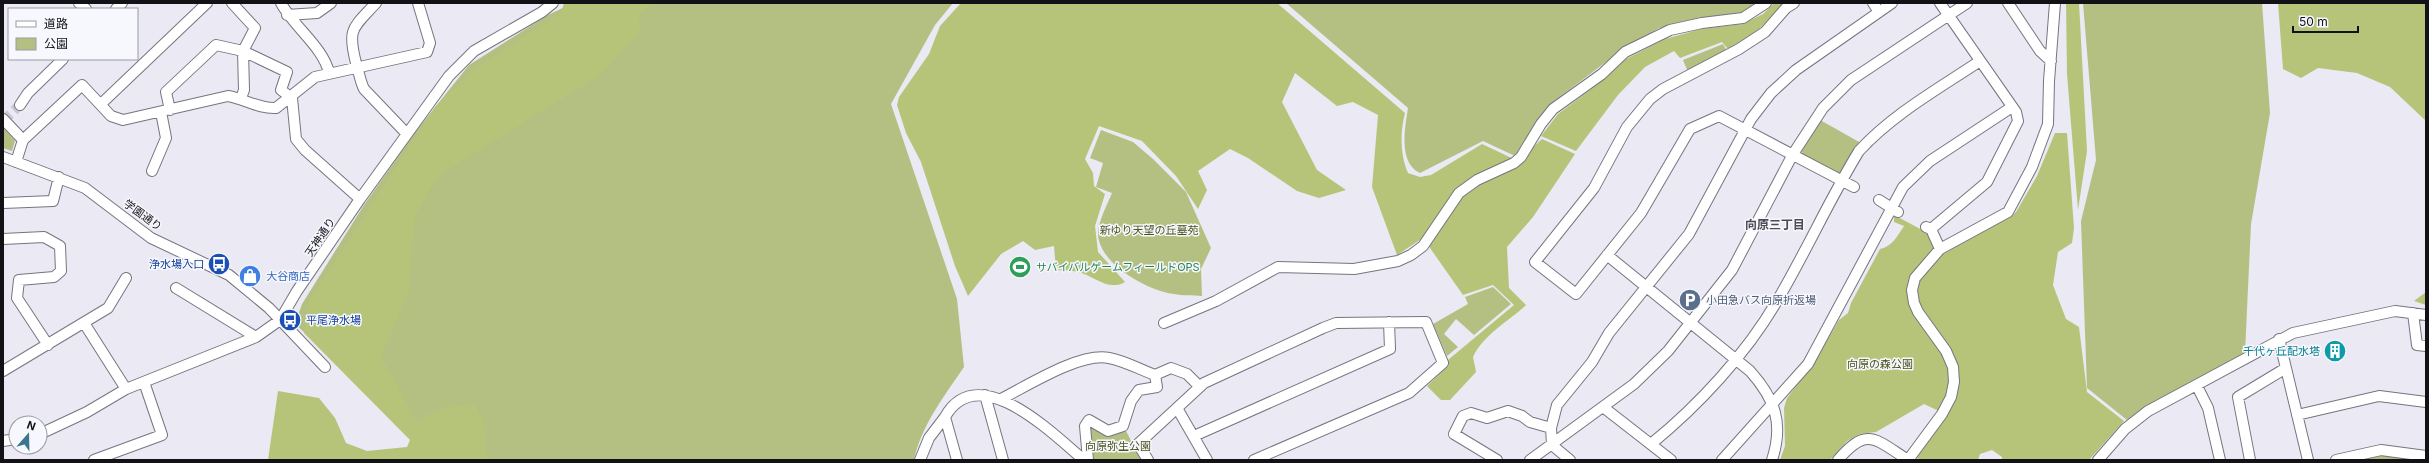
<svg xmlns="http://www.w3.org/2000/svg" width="2429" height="463" font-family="Inter,'Noto Sans JP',sans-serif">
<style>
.green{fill:#b4c081}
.forest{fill:#b6c479}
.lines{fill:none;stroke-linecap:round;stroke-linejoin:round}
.minor-tunnel{stroke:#cac9d3;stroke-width:10;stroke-dasharray:10 5;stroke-linecap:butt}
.minor-casing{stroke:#76757f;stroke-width:12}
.minor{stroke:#fff;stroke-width:10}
.labels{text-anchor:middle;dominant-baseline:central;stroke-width:3;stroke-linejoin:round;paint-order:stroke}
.street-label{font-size:11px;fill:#121216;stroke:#f7f7fe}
.park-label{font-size:11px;fill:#4a531c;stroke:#f7f7fe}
.transit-label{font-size:11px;fill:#164399;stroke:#f7f7fe;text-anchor:end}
.leisure-label{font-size:11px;fill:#27864d;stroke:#f7f7fe;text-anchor:start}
.shop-label{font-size:11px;fill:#366cbe;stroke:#f7f7fe;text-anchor:start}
.service-label{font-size:11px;fill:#4e5e75;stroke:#f7f7fe;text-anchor:start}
.culture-label{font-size:11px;fill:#0d838f;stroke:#f7f7fe;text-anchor:end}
.neighbourhood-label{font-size:12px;font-weight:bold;fill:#4d4c56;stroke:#f7f7fe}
</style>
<rect width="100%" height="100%" fill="#eae9f4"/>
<path class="green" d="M573 3H953L935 25 891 104 957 299 964 367C945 395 921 426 914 460H444L295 324 302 304 364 205 416 131 469 65 546 16Z
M1286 3H1755L1743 13 1659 28 1622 50 1550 104 1515 156 1483 141 1420 173C1398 163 1405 128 1408 108Z
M2083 3H2262L2270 113 2251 224 2245 353 2127 420 2087 388 2081 221 2096 160Z
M1723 44 1727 51 1688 72 1683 60Z
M1820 120 1861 143 1841 172 1837 174 1802 154 1801 151Z
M3 127 15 141 12 151 3 148Z
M1101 130 1133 142 1153 159 1186 192 1211 248 1201 269 1202 296C1192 295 1183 296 1174 294 1148 291 1099 264 1098 234 1098 222 1107 205 1112 193L1096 187 1103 163 1090 158Z
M1493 287 1511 304 1474 335 1456 319 1444 334 1458 347 1447 356 1433 324 1468 304 1465 297Z
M1092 426 1106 436 1125 429 1141 460H1094L1088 429Z
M2381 454 2421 460H2362Z"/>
<path class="forest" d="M564 3H655L638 13 640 31 600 75 448 169 431 186 414 219 409 291 381 356 416 421C440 409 447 405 475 405L484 423 487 460H268L278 391 319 398 335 418 346 443 367 451 407 447 410 440 304 333 309 301 435 107 475 69 561 13Z
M961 3H1277L1405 113C1400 132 1400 155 1408 173L1420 177 1431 175 1482 144 1518 161 1542 139 1575 154 1533 217 1507 247 1509 288 1526 305C1508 322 1484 334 1473 357L1476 372 1450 400H1441L1427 386 1449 365 1448 360 1514 305 1493 285 1463 295 1423 238 1397 255 1372 187 1378 115 1353 102 1337 106 1295 73 1282 102 1317 170 1346 190 1319 198 1297 191 1248 158 1230 149 1198 171 1207 190 1198 209 1176 176 1142 141 1099 126 1085 159 1093 173 1094 186 1105 194 1095 226 1098 252 1125 282C1108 292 1093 275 1078 272 1071 270 1063 271 1056 270L1054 246 1035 250 1023 241 1001 254 968 296 955 266 921 162 906 133 897 105 899 97 929 54 940 26Z
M1774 3H1784L1759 29 1728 49 1722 42 1680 58 1674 51 1645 67 1618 95 1576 151 1541 136 1558 114 1606 78 1626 59 1665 39 1701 29 1743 24 1763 14Z
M2066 3H2079L2087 151 2078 210 2067 74Z
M2278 3H2426V121L2390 87 2357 73 2318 68 2301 78 2283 69Z
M2055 133H2067L2074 228 2072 243 2058 252 2053 285 2066 319 2079 327 2087 392 2124 421 2089 460H2002V457L1992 450 1980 454 1978 460H1918L1917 457 1945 418V414L1924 404 1876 432 1860 434 1847 441 1830 460H1780L1785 446 1784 408 1787 398 1814 363 1839 320 1848 313 1851 303 1880 249C1892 247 1898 235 1904 226L1894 222V215L1926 232 1938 256 1947 252 1997 221 2012 216 2016 212 2037 176Z
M2426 292V305L2414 301Z"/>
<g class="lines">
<path class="minor-tunnel" d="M3 121 20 105"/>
<g class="minor-casing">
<path id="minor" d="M79 3 86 9
M232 3 255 28 243 51 244 90 241 98
M281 3C293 26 324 48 329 73
M376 3C353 28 347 28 356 63 359 72 360 81 364 89L407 134
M1794 3 1786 8 1765 32 1739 49 1663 89 1650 99 1627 127 1594 188 1535 262 1576 294 1641 213 1690 129 1719 116 1854 187
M1873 3 1879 12
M2008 3 2040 51 2051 61
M116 9 122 3
M287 15 317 13 331 3
M101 104 207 3
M20 105 28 93 63 59
M170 110 166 92 216 45 243 51 287 72 281 90 292 98 296 139 305 150 360 199
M3 119 23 140
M3 157 85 188 151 238 229 275 269 308 325 367
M16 162 23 140 82 85 111 116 123 120 228 96C245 99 259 109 276 108L315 77 427 52 430 43 418 3
M152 171 166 138 161 112
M1879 200 1898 212
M3 203 53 201 59 177
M1926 227 1931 229 1940 249
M1931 229 1987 182 2018 121 2016 112 1940 3
M3 239 44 237 60 246 61 271 54 277 19 280 17 298 48 345
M1607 255 1750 371C1775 399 1784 423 1772 460
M176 288 256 337
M2413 313 2417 345 2426 346
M84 323 126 389
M1164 323 1216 301 1278 267 1354 269 1398 261 1411 255 1423 246 1459 193 1477 180 1514 163 1521 157 1541 124 1553 109 1602 74 1625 52 1670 30 1702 23 1743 18 1766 3
M2279 339 2308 460
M3 371 108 308 126 278
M2197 386 2208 408 2220 460
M985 395 1003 460
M1001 399C1027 386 1080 352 1109 358 1125 361 1141 370 1155 375L1171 368 1187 374 1200 387
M1603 407 1671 460
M1177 408 1207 460
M2297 415 2379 396 2426 402
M40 434 87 412 126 389 256 337 280 320 297 291 360 199 449 76 474 51 542 12 553 3
M1194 436 1390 349 1389 322
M3 441 16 439
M1651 444C1699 405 1746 354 1777 301 1806 252 1829 200 1859 151 1893 114 1938 89 1980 61
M94 460 162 435 144 382
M920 460 929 438 945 417
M957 460 945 417C978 358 1054 435 1084 460
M1088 460 1085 426 1089 420 1108 431 1123 426 1131 401 1139 390 1157 387 1155 375
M1148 460 1138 444 1204 383 1323 328 1336 323 1426 322 1443 363 1409 393 1254 460
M1497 460 1454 434 1463 416 1471 413 1487 418 1508 411 1522 416 1530 422 1551 428
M1530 460 1634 384 1668 351 1732 270 1793 154 1823 108 1851 80 1967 3
M1570 460 1552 445 1551 428 1557 405 1592 362 1609 333 1689 234 1751 119 1771 93 1796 70 1892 3
M1722 460 1808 364 1903 187 1930 161 2012 107
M1838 460C1867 426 1875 439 1908 460
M1908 460 1942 414 1951 397 1954 382 1953 367 1946 351 1918 312 1914 303 1912 290 1915 278 1940 249 2008 212 2032 167 2048 124 2049 81 2055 3
M2098 460 2125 429 2148 411 2293 333 2395 311 2426 315
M2250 460 2238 397 2286 368
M2336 460 2381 450 2426 456"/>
</g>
<use href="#minor" class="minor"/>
</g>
<defs>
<g id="bus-disc" transform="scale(1.15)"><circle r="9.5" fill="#1a4fb4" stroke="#f7f7fe"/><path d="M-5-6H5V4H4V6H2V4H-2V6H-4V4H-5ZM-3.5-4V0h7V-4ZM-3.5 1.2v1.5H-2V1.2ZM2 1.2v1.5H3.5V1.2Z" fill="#fff"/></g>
<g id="stadium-disc" transform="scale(1.15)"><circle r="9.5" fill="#2e9e5b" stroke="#f7f7fe"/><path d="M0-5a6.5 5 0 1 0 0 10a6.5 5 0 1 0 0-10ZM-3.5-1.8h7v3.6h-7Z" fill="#fff"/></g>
<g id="shop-disc" transform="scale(1.15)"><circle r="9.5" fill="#3f7fe0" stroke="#f7f7fe"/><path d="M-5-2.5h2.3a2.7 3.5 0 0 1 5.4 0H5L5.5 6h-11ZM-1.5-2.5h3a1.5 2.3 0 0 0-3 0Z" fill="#fff"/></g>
<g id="parking-disc" transform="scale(1.15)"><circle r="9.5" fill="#5c6f8a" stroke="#f7f7fe"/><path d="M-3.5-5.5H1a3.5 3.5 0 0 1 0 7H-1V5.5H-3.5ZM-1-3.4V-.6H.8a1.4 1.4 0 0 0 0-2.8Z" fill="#fff"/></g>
<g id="building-disc" transform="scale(1.15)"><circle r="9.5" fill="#0f9aa8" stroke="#f7f7fe"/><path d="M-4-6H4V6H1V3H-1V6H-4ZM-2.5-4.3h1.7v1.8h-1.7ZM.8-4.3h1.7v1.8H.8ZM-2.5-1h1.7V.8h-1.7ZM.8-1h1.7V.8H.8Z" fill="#fff"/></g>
</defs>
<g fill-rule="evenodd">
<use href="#bus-disc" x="219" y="264"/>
<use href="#stadium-disc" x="1020" y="267"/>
<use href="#shop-disc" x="250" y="276"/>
<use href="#parking-disc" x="1690" y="300"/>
<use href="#bus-disc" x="290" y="320"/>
<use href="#building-disc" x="2335" y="351"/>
</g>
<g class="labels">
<g class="street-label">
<text transform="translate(143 215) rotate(36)">学園通り</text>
<text transform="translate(320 237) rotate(-56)">天神通り</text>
</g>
<g class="park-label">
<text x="1149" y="230">新ゆり天望の丘墓苑</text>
<text x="1880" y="364">向原の森公園</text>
<text x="1118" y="446">向原弥生公園</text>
</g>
<g class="transit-label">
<text x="204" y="264">浄水場入口</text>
<text x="306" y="320" text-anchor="start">平尾浄水場</text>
</g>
<g class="leisure-label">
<text x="1036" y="267">サバイバルゲームフィールドOPS</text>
</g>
<g class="shop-label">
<text x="266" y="276">大谷商店</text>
</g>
<g class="service-label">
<text x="1706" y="300">小田急バス向原折返場</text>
</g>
<g class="culture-label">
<text x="2320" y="351">千代ヶ丘配水塔</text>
</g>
<g class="neighbourhood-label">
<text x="1775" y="224">向原三丁目</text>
</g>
</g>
<rect width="2429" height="463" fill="none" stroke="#121216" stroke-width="8"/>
<rect x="8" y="8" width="130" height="52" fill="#f7f7fe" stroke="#9b9ba1"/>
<rect x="16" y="21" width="20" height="6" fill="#ffffff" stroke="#9b9ba1"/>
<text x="44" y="28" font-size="12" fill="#121216">道路</text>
<rect x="16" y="38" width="20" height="12" fill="#b4c081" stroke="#9b9ba1"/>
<text x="44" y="48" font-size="12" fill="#121216">公園</text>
<g transform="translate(28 435) rotate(20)"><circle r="19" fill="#f7f7fe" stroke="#9b9ba1"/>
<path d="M0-3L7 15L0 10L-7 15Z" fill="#3c758f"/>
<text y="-6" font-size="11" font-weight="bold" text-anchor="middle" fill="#121216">N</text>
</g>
<path d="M2293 26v6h65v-6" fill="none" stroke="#121216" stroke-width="2"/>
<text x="2299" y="26" font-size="12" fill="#121216" stroke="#f7f7fe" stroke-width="3" paint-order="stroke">50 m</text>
</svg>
